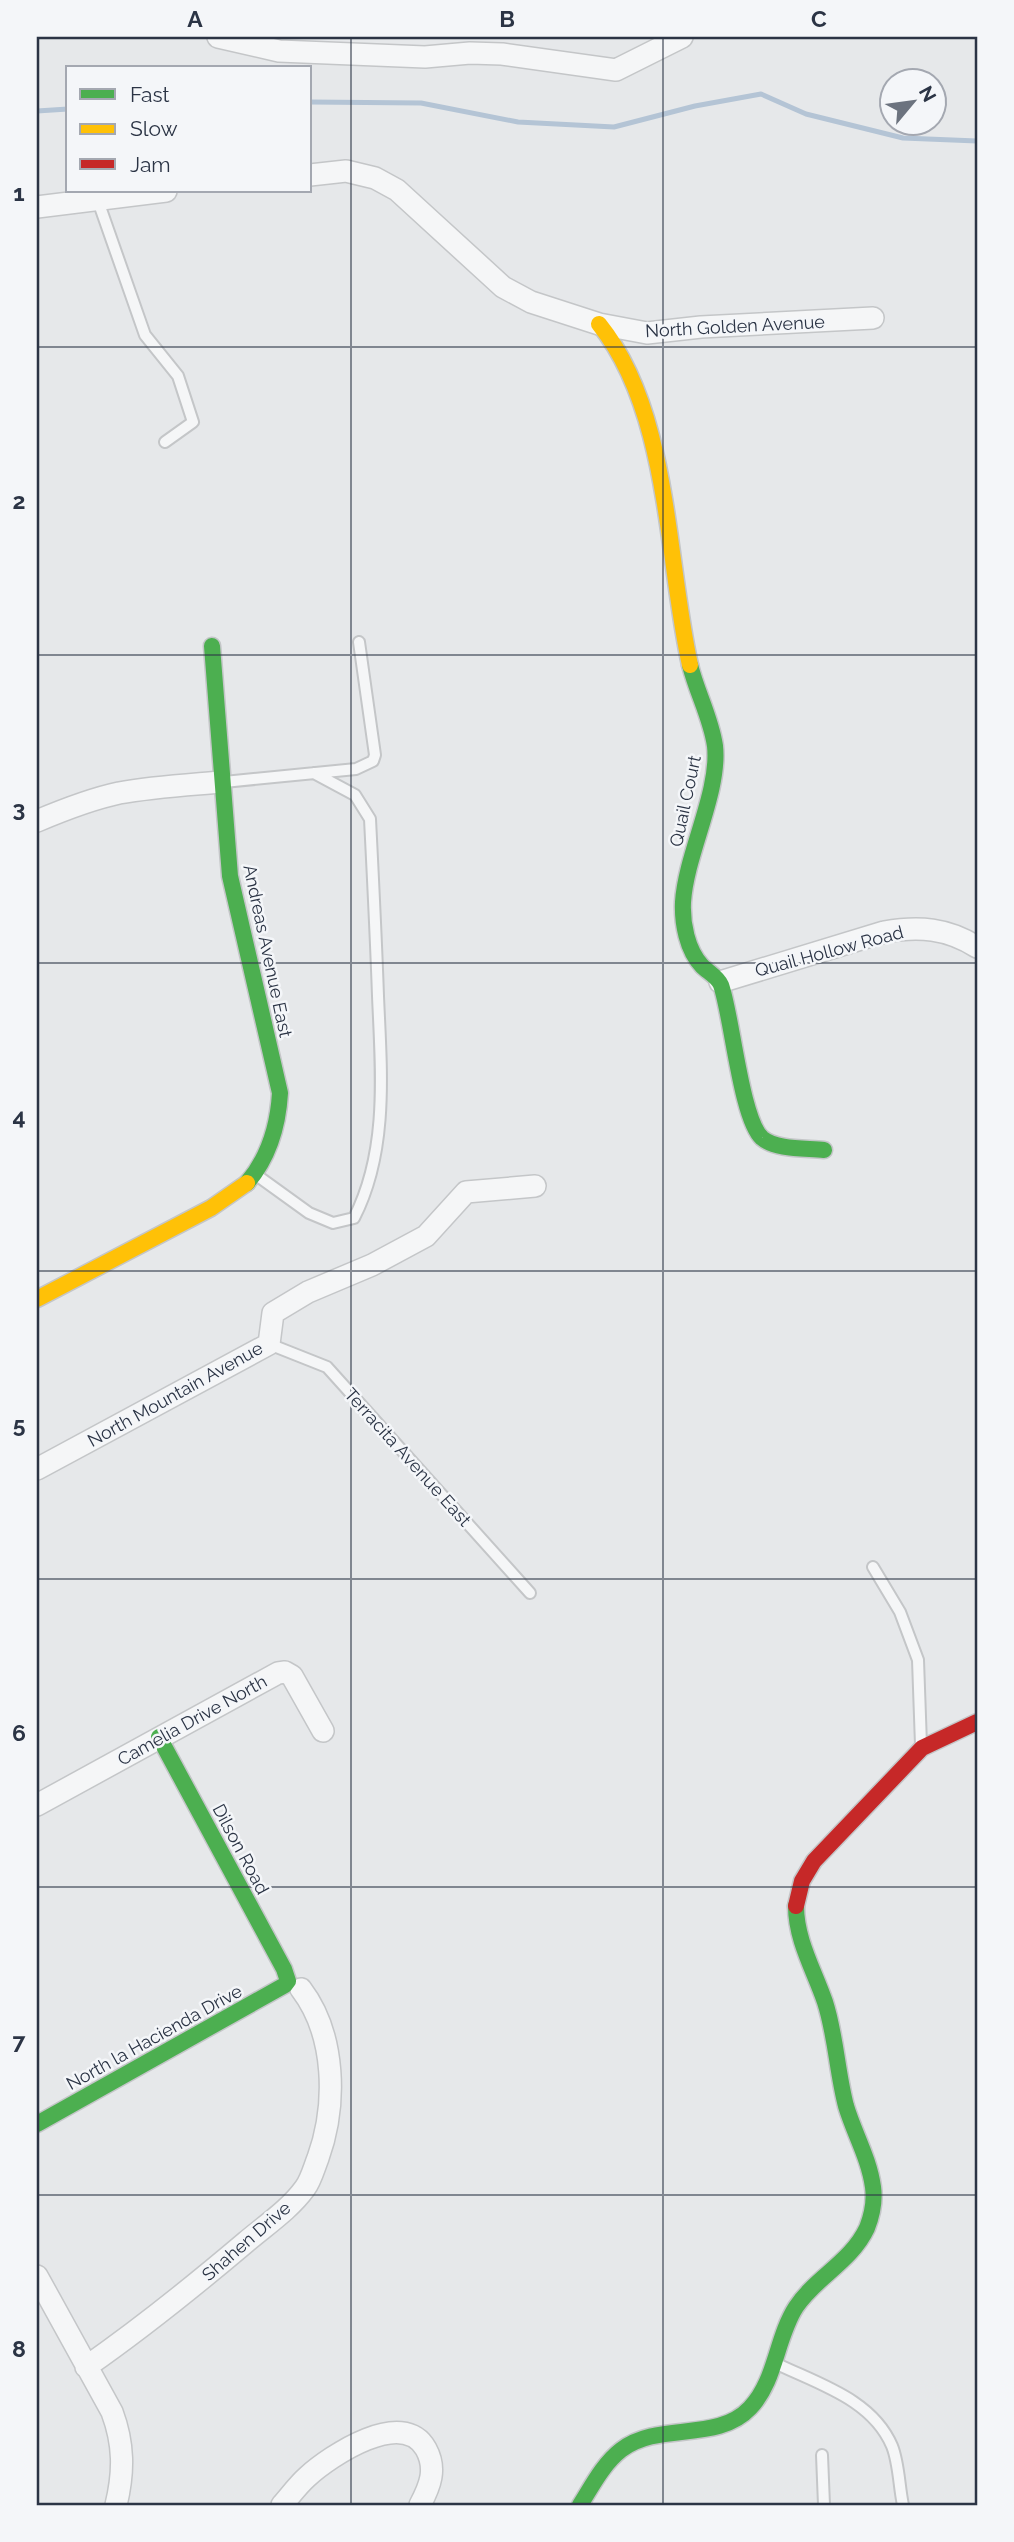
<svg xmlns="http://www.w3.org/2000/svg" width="1014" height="2542" font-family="Raleway,sans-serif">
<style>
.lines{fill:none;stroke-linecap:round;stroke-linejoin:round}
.stream{stroke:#b4c4d5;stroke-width:5}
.lane-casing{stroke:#c4c6c8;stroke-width:14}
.street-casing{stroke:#c4c6c8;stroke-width:24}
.fast-casing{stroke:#c4c6c8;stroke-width:19}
.slow-casing{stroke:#c4c6c8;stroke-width:19}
.jam-casing{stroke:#c4c6c8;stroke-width:19}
.lane{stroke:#f5f6f7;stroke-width:10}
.street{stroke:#f5f6f7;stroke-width:21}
.fast{stroke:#4caf50;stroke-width:16}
.slow{stroke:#ffc107;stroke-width:16}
.jam{stroke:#c62828;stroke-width:16}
.grid{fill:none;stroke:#2b3445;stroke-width:2;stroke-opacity:0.55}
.labels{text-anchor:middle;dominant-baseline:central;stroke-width:5;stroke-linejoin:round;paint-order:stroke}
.street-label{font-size:18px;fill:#2b3445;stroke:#f4f6f9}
.neatline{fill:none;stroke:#2b3445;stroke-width:2.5}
.grid-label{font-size:23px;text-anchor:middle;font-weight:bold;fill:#2b3445}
</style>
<rect width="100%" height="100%" fill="#e6e8ea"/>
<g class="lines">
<path class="stream" d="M310 102 421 103 518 122 614 127 695 106 761 94 806 114 903 138 977 141
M37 111 68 109"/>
<g class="lane-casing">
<path id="lane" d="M97 198 145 335 178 376 193 422 165 442
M224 782 356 769 373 761 375 755 359 642
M255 1174 309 1213 333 1223 354 1218C389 1150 381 1069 378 996 376 937 373 878 370 819L355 795 314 773
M269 1344 327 1367 530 1593
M873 1567 900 1612 918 1660 921 1745
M775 2363C818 2384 872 2399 892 2446 899 2463 899 2487 903 2505
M822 2455 824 2505"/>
</g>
<g class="street-casing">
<path id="street" d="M218 37 279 51 425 57 470 53 502 54 616 70 682 37
M310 175 346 171 375 178 397 190 503 287 531 302 599 324 647 333 701 327 873 318
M37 207 166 191
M37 821C63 810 91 799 119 793 152 787 187 785 221 782
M720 982 884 932C919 926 947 928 977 947
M37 1469 269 1344 273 1313 308 1292 372 1265 426 1236 466 1192 535 1186
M37 1805 278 1673 285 1672 292 1676 323 1731
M37 2276 112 2412C124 2444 124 2472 116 2505
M86 2367C142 2328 194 2286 246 2242 266 2225 290 2209 305 2188 311 2180 314 2168 318 2158 337 2105 336 2035 301 1989
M282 2505C290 2496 298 2485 307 2477 330 2456 403 2407 426 2449 437 2469 430 2486 420 2505"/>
</g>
<g class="fast-casing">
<path id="fast" d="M212 646 230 876 280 1093C278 1127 269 1157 247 1183
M690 665C697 693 711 718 715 746 720 792 686 854 683 902 682 923 687 950 702 966 708 972 718 977 721 985 732 1016 741 1119 762 1138 776 1150 806 1148 824 1150
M37 2124 285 1985 288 1981 284 1969 159 1737
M580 2505C592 2486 603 2464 621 2450 659 2421 717 2443 750 2408 776 2381 776 2338 796 2307 816 2277 851 2262 867 2228 872 2215 875 2201 873 2187 869 2158 854 2133 846 2106 837 2072 836 2036 825 2002 814 1970 796 1940 796 1906"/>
</g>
<g class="slow-casing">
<path id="slow" d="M599 324C670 412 666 558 690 665
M37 1299 211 1208 247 1183"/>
</g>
<g class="jam-casing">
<path id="jam" d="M796 1906 802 1881 814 1861 922 1748 977 1722"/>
</g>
<use href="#lane" class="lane"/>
<use href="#street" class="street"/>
<use href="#fast" class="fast"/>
<use href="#slow" class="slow"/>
<use href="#jam" class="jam"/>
</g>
<path class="grid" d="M351 37V2505M663 37V2505M37 347H977M37 655H977M37 963H977M37 1271H977M37 1579H977M37 1887H977M37 2195H977"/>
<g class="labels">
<g class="street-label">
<text transform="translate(735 326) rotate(-3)">North Golden Avenue</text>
<text transform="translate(685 801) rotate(-78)">Quail Court</text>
<text transform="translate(268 951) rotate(78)">Andreas Avenue East</text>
<text transform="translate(829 951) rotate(-15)">Quail Hollow Road</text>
<text transform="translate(175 1394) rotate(-29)">North Mountain Avenue</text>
<text transform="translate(408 1457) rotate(48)">Terracita Avenue East</text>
<text transform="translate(192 1720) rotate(-29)">Camelia Drive North</text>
<text transform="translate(241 1849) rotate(62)">Dilson Road</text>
<text transform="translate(154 2037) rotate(-29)">North la Hacienda Drive</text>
<text transform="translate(246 2241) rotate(-41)">Shahen Drive</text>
</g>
</g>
<rect width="1014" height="2542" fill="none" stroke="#f4f6f9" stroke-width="77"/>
<rect x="66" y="66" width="245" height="126" fill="#f4f6f9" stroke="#a4a8b1" stroke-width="2"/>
<rect x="80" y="89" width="35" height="10" fill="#4caf50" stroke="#a4a8b1" stroke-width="2"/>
<text x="130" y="102" font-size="21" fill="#2b3445">Fast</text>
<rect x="80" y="124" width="35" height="10" fill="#ffc107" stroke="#a4a8b1" stroke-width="2"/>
<text x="130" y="136" font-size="21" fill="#2b3445">Slow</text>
<rect x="80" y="159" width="35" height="10" fill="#c62828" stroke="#a4a8b1" stroke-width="2"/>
<text x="130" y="172" font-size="21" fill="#2b3445">Jam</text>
<g transform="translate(913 102) rotate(61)"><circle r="33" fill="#f4f6f9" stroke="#a4a8b1" stroke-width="2"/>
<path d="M0-5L12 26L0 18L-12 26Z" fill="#6c737f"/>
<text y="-10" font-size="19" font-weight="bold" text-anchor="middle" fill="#2b3445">N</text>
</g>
<rect x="38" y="38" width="938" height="2466" class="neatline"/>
<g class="grid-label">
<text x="195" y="27">A</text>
<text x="507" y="27">B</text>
<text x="819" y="27">C</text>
<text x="19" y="201">1</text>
<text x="19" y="509">2</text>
<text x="19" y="817">3</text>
<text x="19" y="1125">4</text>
<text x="19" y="1433">5</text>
<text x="19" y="1741">6</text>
<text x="19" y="2049">7</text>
<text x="19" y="2357">8</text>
</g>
</svg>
